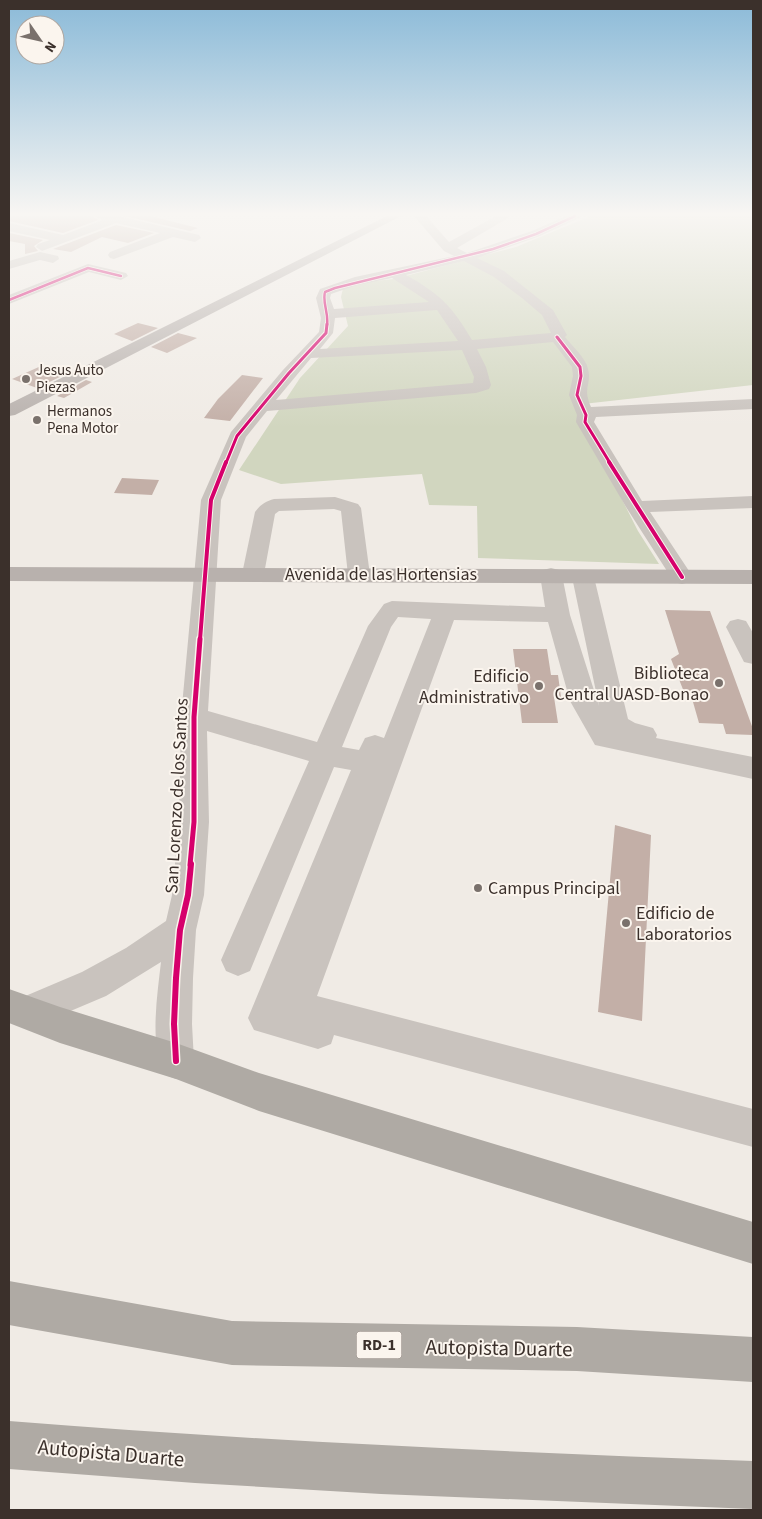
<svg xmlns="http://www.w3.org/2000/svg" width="762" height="1519" font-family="'Source Sans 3',sans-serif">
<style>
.green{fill:#d1d6bf}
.building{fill:#c3afa7}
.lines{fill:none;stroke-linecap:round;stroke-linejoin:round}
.minor{fill:#c9c3be;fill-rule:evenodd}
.major{fill:#b8b1ad;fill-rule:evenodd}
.highway{fill:#afaaa4;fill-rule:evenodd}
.cycleway-far4-casing{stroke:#fbf5ee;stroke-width:4}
.cycleway-far3-casing{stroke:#fbf5ee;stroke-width:5}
.cycleway-far2-casing{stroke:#fbf5ee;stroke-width:6}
.cycleway-far1-casing{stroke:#fbf5ee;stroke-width:8}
.cycleway-casing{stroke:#fbf5ee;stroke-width:9}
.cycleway-far4{stroke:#d6006c;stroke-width:2.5}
.cycleway-far3{stroke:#d6006c;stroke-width:3}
.cycleway-far2{stroke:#d6006c;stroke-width:4}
.cycleway-far1{stroke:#d6006c;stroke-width:5}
.cycleway{stroke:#d6006c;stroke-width:6}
.poi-dot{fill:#7a716c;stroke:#fbf5ee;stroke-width:2}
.labels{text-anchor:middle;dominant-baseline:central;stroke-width:4;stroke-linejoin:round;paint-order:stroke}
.far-poi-label{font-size:15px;fill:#3b302b;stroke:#fbf5ee;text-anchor:start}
.shield{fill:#fbf5ee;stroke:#756b66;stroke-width:1}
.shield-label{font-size:16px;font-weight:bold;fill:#3b302b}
.street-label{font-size:18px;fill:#3b302b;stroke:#fbf5ee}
.poi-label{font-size:18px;fill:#3b302b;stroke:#fbf5ee;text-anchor:end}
.near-street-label{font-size:21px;fill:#3b302b;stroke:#fbf5ee}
</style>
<rect width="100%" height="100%" fill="#f0ebe5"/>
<path class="green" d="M591 216H753V385L574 405 638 531 659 564 478 558 477 506 429 505 422 474 281 484 239 470 300 378 348 326 341 297 344 284 394 279 516 247Z"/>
<path class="building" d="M9 216H92L98 220 63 233 9 221Z
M125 216H150L198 228 190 231Z
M116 225 154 233 128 243 102 237 71 252 53 249Z
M9 233 43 240 34 246 38 251 25 254V244L9 241Z
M138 323 158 328 132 341 114 334Z
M178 333 197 338 167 353 151 347Z
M41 366 66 374 37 388 12 379Z
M242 375 263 378 230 421 204 418 218 399Z
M86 380 92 382 64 398 57 396Z
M122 478 159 480 152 495 114 493Z
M665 610 710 611 753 729V735L726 734 723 724 699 723 691 695 684 692 671 659 679 654Z
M513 649H547L551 675H558L561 697H554L558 723H522Z
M615 825 651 835 642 1021 598 1012Z"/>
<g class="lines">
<path class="minor" d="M94 216H118L199 235 201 238 195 242 173 237 114 259 110 258 108 255 110 252 160 233 116 223 42 251 36 247 38 244 50 240 9 231V223L63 235 103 220Z
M414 216H426L449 242 496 216H510L508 218 457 248 467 253 532 231 566 216H581L579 218 540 236 477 258 504 271 553 310 567 335 565 337C572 346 586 358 588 369 592 385 582 387 591 407L753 399V409L596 417 594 422 642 501 753 496V508L650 512 693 577 690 582 682 584 674 582 626 507 576 422 577 415 569 395 573 376 572 367 553 342 477 349 486 367 491 385 489 389 476 393 267 411 246 437 221 500 208 711 317 742 368 626 384 604 392 601 545 607 540 575 543 570 551 568 559 570 562 575 570 615 599 706 572 577 575 572 583 570 591 572 594 577 628 719 635 723 653 728 657 735 656 738 753 757V779L595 745 570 701 548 622 454 620 317 996 753 1109V1147L334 1035 331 1044 318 1049 254 1030 248 1018 351 770 334 767 250 971 238 976 226 971 221 960 309 761 207 731 209 822 204 895 196 930 193 978 192 1024 194 1061 189 1074 176 1079 163 1074C150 1041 157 997 161 962L106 996 28 1029 16 1024 11 1012 16 1000 82 972 126 948 166 921 172 895 179 822 181 717 201 500 231 432 283 370 319 332 321 318 316 298 320 289 355 277 454 256 444 251ZM464 261 494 277 522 298 542 315 551 333 472 340C452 306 440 294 406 275ZM392 278 429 302 334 309 330 298 331 294 357 285ZM437 310 458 341 320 349 333 333 335 318ZM462 350 474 377 473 383 276 400 311 358ZM398 617 431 619 384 738 375 735 365 738 359 750 342 747 391 627Z
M40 252 58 256 59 259 53 263 40 260 9 269V261Z
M88 264 126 273 128 276 121 280 89 272 9 304V295Z
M335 497 358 504 361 508 370 575 367 580 359 582 351 580 348 575 341 511 334 509 279 511 275 514 264 574 261 579 253 581 245 579 242 574 255 512C260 505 266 501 274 499Z
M738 619 746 621 753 633V664L744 662 726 627 730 621Z"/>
<path class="major" d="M387 216H401L15 415 9 416V404Z
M9 567 753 570V584L9 581Z"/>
<path class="highway" d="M9 989 60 1007 176 1043 259 1073 753 1222V1264L259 1111 176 1079 60 1043 9 1023Z
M9 1281 232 1321 577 1327 753 1337V1382L577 1371 232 1365 9 1325Z
M9 1421C257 1441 505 1452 753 1461V1509L381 1494 195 1483 9 1469Z"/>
<g class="cycleway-far4-casing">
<path id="cycleway-far4" d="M9 300 88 268 121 276
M327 325C329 314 322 302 325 292L335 288 493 249 536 234 575 216"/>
</g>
<g class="cycleway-far3-casing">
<path id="cycleway-far3" d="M557 337 580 367 581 376 577 395 586 415 585 422 610 463
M226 463 237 436 289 373 326 333 327 324"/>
</g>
<g class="cycleway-far2-casing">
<path id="cycleway-far2" d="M609 462 682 577
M200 640 211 500 226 462"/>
</g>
<g class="cycleway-far1-casing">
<path id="cycleway-far1" d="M190 865 194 822V717L200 639"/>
</g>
<g class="cycleway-casing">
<path id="cycleway" d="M176 1061 174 1024 176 978 180 930 188 895 191 864"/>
</g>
<use href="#cycleway-far4" class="cycleway-far4"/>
<use href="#cycleway-far3" class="cycleway-far3"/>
<use href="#cycleway-far2" class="cycleway-far2"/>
<use href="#cycleway-far1" class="cycleway-far1"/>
<use href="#cycleway" class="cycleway"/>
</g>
<linearGradient id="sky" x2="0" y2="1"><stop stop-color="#8bbad8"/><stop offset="0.5" stop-color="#f8f6f3"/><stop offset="1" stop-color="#f8f6f3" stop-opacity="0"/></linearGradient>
<rect width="762" height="428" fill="url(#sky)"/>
<g class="poi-dot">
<circle cx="26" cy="379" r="5"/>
<circle cx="37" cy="420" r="5"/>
<circle cx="719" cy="683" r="5"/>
<circle cx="539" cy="686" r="5"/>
<circle cx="478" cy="888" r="5"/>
<circle cx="626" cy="923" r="5"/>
</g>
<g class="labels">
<g class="far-poi-label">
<text x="36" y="370">Jesus Auto<tspan x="36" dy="17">Piezas</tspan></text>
<text x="47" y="411">Hermanos<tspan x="47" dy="17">Pena Motor</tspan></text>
</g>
<rect class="shield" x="356.5" y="1331.5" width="45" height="27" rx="4"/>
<g class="shield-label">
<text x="379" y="1345">RD-1</text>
</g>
<g class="street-label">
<text x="381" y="574">Avenida de las Hortensias</text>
<text transform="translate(177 796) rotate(-87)">San Lorenzo de los Santos</text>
</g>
<g class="poi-label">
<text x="709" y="673">Biblioteca<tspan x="709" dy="21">Central UASD-Bonao</tspan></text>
<text x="529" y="676">Edificio<tspan x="529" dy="21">Administrativo</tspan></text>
<text x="488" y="888" text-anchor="start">Campus Principal</text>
<text x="636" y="913" text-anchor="start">Edificio de<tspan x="636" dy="21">Laboratorios</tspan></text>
</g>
<g class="near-street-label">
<text transform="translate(499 1348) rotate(1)">Autopista Duarte</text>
<text transform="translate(111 1453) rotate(5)">Autopista Duarte</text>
</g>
</g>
<rect width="762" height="1519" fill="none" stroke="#3b302b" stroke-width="20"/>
<g transform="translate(40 40) rotate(124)"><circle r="24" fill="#fbf5ee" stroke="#aea6a0"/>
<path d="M0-4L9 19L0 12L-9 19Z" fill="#7a716c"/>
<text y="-8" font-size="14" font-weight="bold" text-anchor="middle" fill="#3b302b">N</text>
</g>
</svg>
